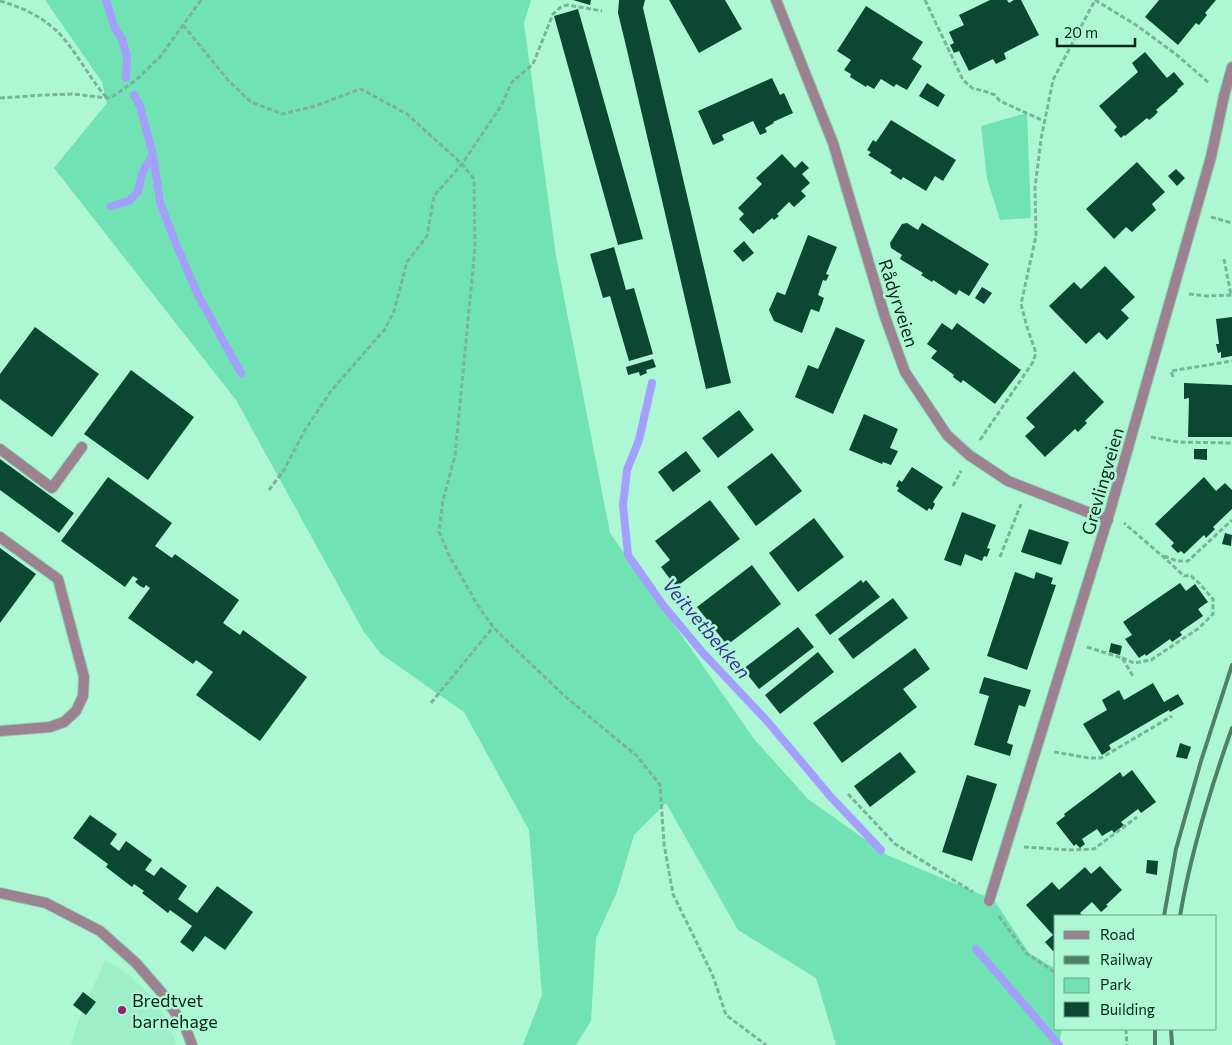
<svg xmlns="http://www.w3.org/2000/svg" width="1232" height="1045" font-family="Commissioner,sans-serif">
<style>
.built{fill:#9cefc9}
.green{fill:#71e2b3}
.lines{fill:none;stroke-linecap:round;stroke-linejoin:round}
.stream{stroke:#a3a0fd;stroke-width:8}
.building{fill:#0b4732}
.lane-casing{stroke:#90d2b4;stroke-width:12}
.street-casing{stroke:#90d2b4;stroke-width:12}
.path{stroke:#78b499;stroke-width:3;stroke-dasharray:5 2.5;stroke-linecap:butt}
.lane{stroke:#9c8190;stroke-width:10}
.street{stroke:#9c8190;stroke-width:10}
.rail{stroke:#4f806a;stroke-width:4}
.poi-dot{fill:#9a1c73;stroke:#aef7d5;stroke-width:2}
.labels{text-anchor:middle;dominant-baseline:central;stroke-width:5;stroke-linejoin:round;paint-order:stroke}
.street-label{font-size:18px;fill:#08271b;stroke:#aef7d5}
.poi-label{font-size:18px;fill:#08271b;stroke:#aef7d5;text-anchor:start}
.water-label{font-size:19px;font-style:italic;fill:#412f99;stroke:#aef7d5}
</style>
<rect width="100%" height="100%" fill="#aef7d5"/>
<path class="built" d="M105 960 131 976 156 1001 171 1029 176 1045H71L79 1019Z"/>
<path class="green" d="M45 0H531L524 23 556 256 610 533 754 739 808 799 887 855 994 900 1029 953 1056 969V1029H1062L1059 1045H836L816 978 738 930 666 803 634 835 617 892 596 938 591 1021 576 1045H523L542 995 529 830 464 712 381 654 364 632 236 400 54 168 107 103 102 82Z
M1027 113 1031 218 1000 220 987 179 981 126Z"/>
<g class="lines">
<path class="stream" d="M106 0 115 28 122 39 127 56 126 78
M153 155 160 202 174 239 198 295 241 373
M111 206 129 201 138 192 142 173 153 155 140 106 134 95
M652 383 639 440 627 470 623 505 628 555 663 605 703 653 768 722 830 796 881 850
M976 949 1059 1045"/>
</g>
<path class="building" d="M573 0H591L590 5Z
M619 0H645L643 8 731 383 706 389 626 46 618 13Z
M669 0H725L742 29 699 53Z
M990 0H1007L1009 3 1014 0H1021L1039 35 1004 53 1006 59 996 64 993 59 969 71 959 51 954 53 950 45 954 43 949 32 964 25 959 15Z
M1159 0H1216L1205 13 1207 15 1199 25 1196 23 1178 45 1145 17Z
M866 6 923 42 912 59 922 66 907 90 896 84 894 87 881 79 874 89 867 85 866 87 850 77 851 74 844 70 851 60 837 51Z
M578 9 643 239 618 245 554 16Z
M1145 52 1167 78 1174 72 1184 84 1177 90 1178 91 1156 110 1158 112 1153 117 1149 120 1147 118 1125 136 1124 135 1121 138 1114 130 1117 127 1099 106 1138 72 1132 63Z
M772 78 780 95 784 93 793 113 773 122 774 123 765 128 767 132 760 135 753 121 722 135 724 140 713 145 698 111Z
M927 83 945 95 938 107 919 96Z
M891 120 956 160 943 181 935 176 926 191 903 177 901 180 895 176 890 173 892 170 868 155 871 152 867 150 873 140 876 142Z
M782 154 795 168 802 161 809 168 802 174 810 183 801 191 806 196 794 207 789 202 777 214 779 216 774 220 772 218 759 230 758 229 753 234 739 219 744 214 738 208 762 184 756 178Z
M1137 162 1165 192 1152 204 1156 210 1132 232 1126 227 1114 239 1086 209Z
M1176 169 1185 178 1177 186 1168 176Z
M907 223 918 230 922 223 989 264 969 296 959 290 956 295 933 280 932 282 921 275 923 273 900 259 902 255 891 248 890 243 902 224Z
M808 235 837 247 826 274 829 275 826 281 823 280 818 295 824 298 819 312 811 309 802 333 774 321 769 310 777 292 785 295Z
M744 241 754 253 743 262 733 251Z
M614 247 626 290 634 288 653 354 629 361 610 296 603 298 590 254Z
M1105 266 1135 297 1121 310 1129 318 1107 340 1099 332 1086 344 1049 306 1074 282 1081 289Z
M982 287 992 293 984 304 975 298Z
M1232 317V356L1221 358V352L1218 353 1216 344H1219L1216 319Z
M942 323 952 330 957 323 1021 370 995 404 963 380 961 383 953 377 954 375 931 358 937 351 927 344Z
M35 327 99 374 52 437 0 399V374Z
M836 327 865 340 833 414 795 397 808 365 818 369Z
M653 359 656 367 646 370 647 373 640 376 639 372 628 375 626 367Z
M131 370 194 417 148 480 84 434Z
M1074 371 1104 402 1085 421 1087 423 1078 432 1075 429 1045 457 1025 436 1035 427 1026 418Z
M1184 383 1232 385V437H1188L1189 398 1184 399Z
M739 410 754 430 718 458 702 438Z
M864 414 898 429 890 448 898 451 891 465 883 462 882 464 849 450Z
M1194 449H1207V460L1194 459Z
M686 451 701 471 673 492 658 472Z
M772 453 802 491 756 526 727 487Z
M0 459 74 513 59 533 0 490Z
M912 467 943 487 933 502 935 504 932 510 929 508 927 511 897 491 899 488 896 486 899 480 902 482Z
M108 477 172 523 155 546 172 558 175 554 239 600 223 623 240 635 243 630 307 677 260 741 196 695 213 672 196 660 193 664 128 618 150 588 146 585 144 588 140 586 135 582 138 579 133 576 125 587 61 541Z
M1204 477 1216 491 1225 483 1232 490V509L1213 527 1215 529 1206 538 1204 535 1184 554 1181 551 1178 553 1171 546 1174 543 1155 524Z
M710 500 740 539 676 587 661 567 670 560 655 541Z
M962 512 996 525 987 548 990 549 987 557 984 556 982 561 965 554 961 566 944 560Z
M814 518 844 557 798 592 769 553Z
M1029 529 1069 542 1061 565 1021 552Z
M1225 533 1232 535 1231 546 1222 544Z
M0 548 36 574 0 623Z
M752 565 781 604 727 645 697 607Z
M1015 572 1034 579 1036 572 1053 578 1051 584 1056 585 1027 670 987 656Z
M861 580 863 583 866 580 880 597 830 635 815 615Z
M1180 583 1186 591 1195 584 1208 602 1198 609 1203 616 1180 632 1182 635 1172 642 1170 639 1146 656 1145 654 1139 658 1125 639 1132 635 1123 622Z
M893 598 908 618 853 659 838 639Z
M798 627 814 647 759 689 743 669Z
M1111 643 1122 646 1120 655 1109 652Z
M915 648 930 669 903 689 917 707 842 763 813 723Z
M818 652 834 672 780 714 765 695Z
M984 677 1031 690 1025 707 1019 705 1007 743 1013 745 1010 756 974 745 989 696 979 693Z
M1153 683 1164 702 1178 694 1184 704 1170 712 1169 710 1109 745 1111 749 1102 755 1083 724 1107 710 1102 700 1119 690 1124 700Z
M1180 743 1191 747 1187 759 1176 757Z
M900 752 916 772 870 807 854 786Z
M1132 770 1156 802 1141 813 1138 809 1121 822 1124 825 1114 833 1112 830 1102 836 1097 829 1082 839 1085 844 1080 848 1076 844 1074 846 1056 823 1065 816 1064 814 1120 772 1123 777Z
M967 775 997 784 972 861 942 852Z
M90 815 117 834 110 844 119 851 126 841 152 860 145 870 154 876 161 867 187 886 178 899 197 913 217 886 253 912 225 950 205 936 193 952 180 942 192 926 170 910 168 913 142 893 144 891 134 884 132 887 106 867 108 864 73 838Z
M1147 860 1158 861 1157 875 1146 873Z
M1100 866 1122 890 1106 905 1108 906 1101 912 1092 902 1080 913 1083 916H1056V952L1054 950 1053 951 1045 942 1053 935 1026 905 1052 882 1059 890 1085 867 1091 874Z
M83 992 96 1002 86 1015 73 1005Z"/>
<g class="lines">
<g class="lane-casing">
<path id="lane" d="M0 449 52 488 82 447
M0 537 58 579 84 677 83 696 76 711 64 722 50 727 0 731"/>
</g>
<g class="street-casing">
<path id="street" d="M776 0 833 143 885 317 905 372 947 435 969 455 1008 481 1108 520
M0 893 46 903 100 931 136 963 162 993 186 1029 192 1045
M989 901 1110 511 1211 157 1224 96 1232 67"/>
</g>
<path class="path" d="M925 0 963 80 972 88 987 92 995 95 1000 101 1044 121
M1095 0 1136 25 1177 55 1209 83
M0 1C25 8 49 20 65 40 80 58 91 80 106 97
M183 25 228 80 251 102 283 114 315 106 361 89 407 114 462 164 474 179 475 247 455 456 443 500 439 532 450 557 477 604 493 627 515 649 567 698 637 756 660 785 664 844 673 894 713 976 726 1015 766 1045
M0 98 44 95 73 94 107 98 115 95 136 80 160 57 201 0
M1211 217 1232 223
M1224 259 1231 295
M1189 294 1207 296 1232 295
M1173 377 1171 371 1232 361
M1151 437 1178 442 1232 443
M980 440 1033 362 1036 353 1027 327 1021 304 1036 236 1035 188 1041 139 1053 80 1095 0
M953 486 961 471
M269 490 284 470 305 430 331 391 385 329 394 311 407 262 427 236 434 196 462 164 501 106 512 82 533 64 553 14 561 7 567 5 602 11
M1164 556 1177 561H1188L1232 520
M1000 557 1021 504
M1087 647 1122 658 1133 676
M1122 658 1134 663 1151 660 1199 628 1213 614V599L1199 583 1190 575 1184 576 1167 560 1124 523
M431 703 493 627
M1054 752 1089 758H1101L1172 716
M848 794 895 844 973 892
M1024 847 1069 850 1094 849 1137 817
M999 916 1026 953 1056 973
M1126 1029 1127 1045"/>
<use href="#lane" class="lane"/>
<use href="#street" class="street"/>
<path class="rail" d="M1164 916 1176 849 1201 761 1232 665
M1180 916C1191 851 1210 790 1232 728
M1155 1029V1045
M1171 1029 1172 1045"/>
</g>
<circle class="poi-dot" cx="122" cy="1010" r="5"/>
<g class="labels">
<g class="street-label">
<text transform="translate(899 303) rotate(72)">Rådyrveien</text>
<text transform="translate(1102 481) rotate(-74)">Grevlingveien</text>
</g>
<g class="poi-label">
<text x="132" y="1000">Bredtvet<tspan x="132" dy="21">barnehage</tspan></text>
</g>
<g class="water-label">
<text transform="translate(707 628) rotate(50)">Veitvetbekken</text>
</g>
</g>
<rect x="1054" y="915" width="162" height="115" fill="#aef7d5" stroke="#6ca48b"/>
<rect x="1064" y="931" width="25" height="8" fill="#9c8190" stroke="#6ca48b"/>
<text x="1100" y="940" font-size="15" fill="#08271b">Road</text>
<rect x="1064" y="956" width="25" height="8" fill="#4f806a" stroke="#6ca48b"/>
<text x="1100" y="965" font-size="15" fill="#08271b">Railway</text>
<rect x="1064" y="978" width="25" height="15" fill="#71e2b3" stroke="#6ca48b"/>
<text x="1100" y="990" font-size="15" fill="#08271b">Park</text>
<rect x="1064" y="1002" width="25" height="15" fill="#0b4732" stroke="#6ca48b"/>
<text x="1100" y="1015" font-size="15" fill="#08271b">Building</text>
<path d="M1057 38v8h78v-8" fill="none" stroke="#08271b" stroke-width="2.5"/>
<text x="1064" y="38" font-size="15" fill="#08271b" stroke="#aef7d5" stroke-width="4" paint-order="stroke">20 m</text>
</svg>
